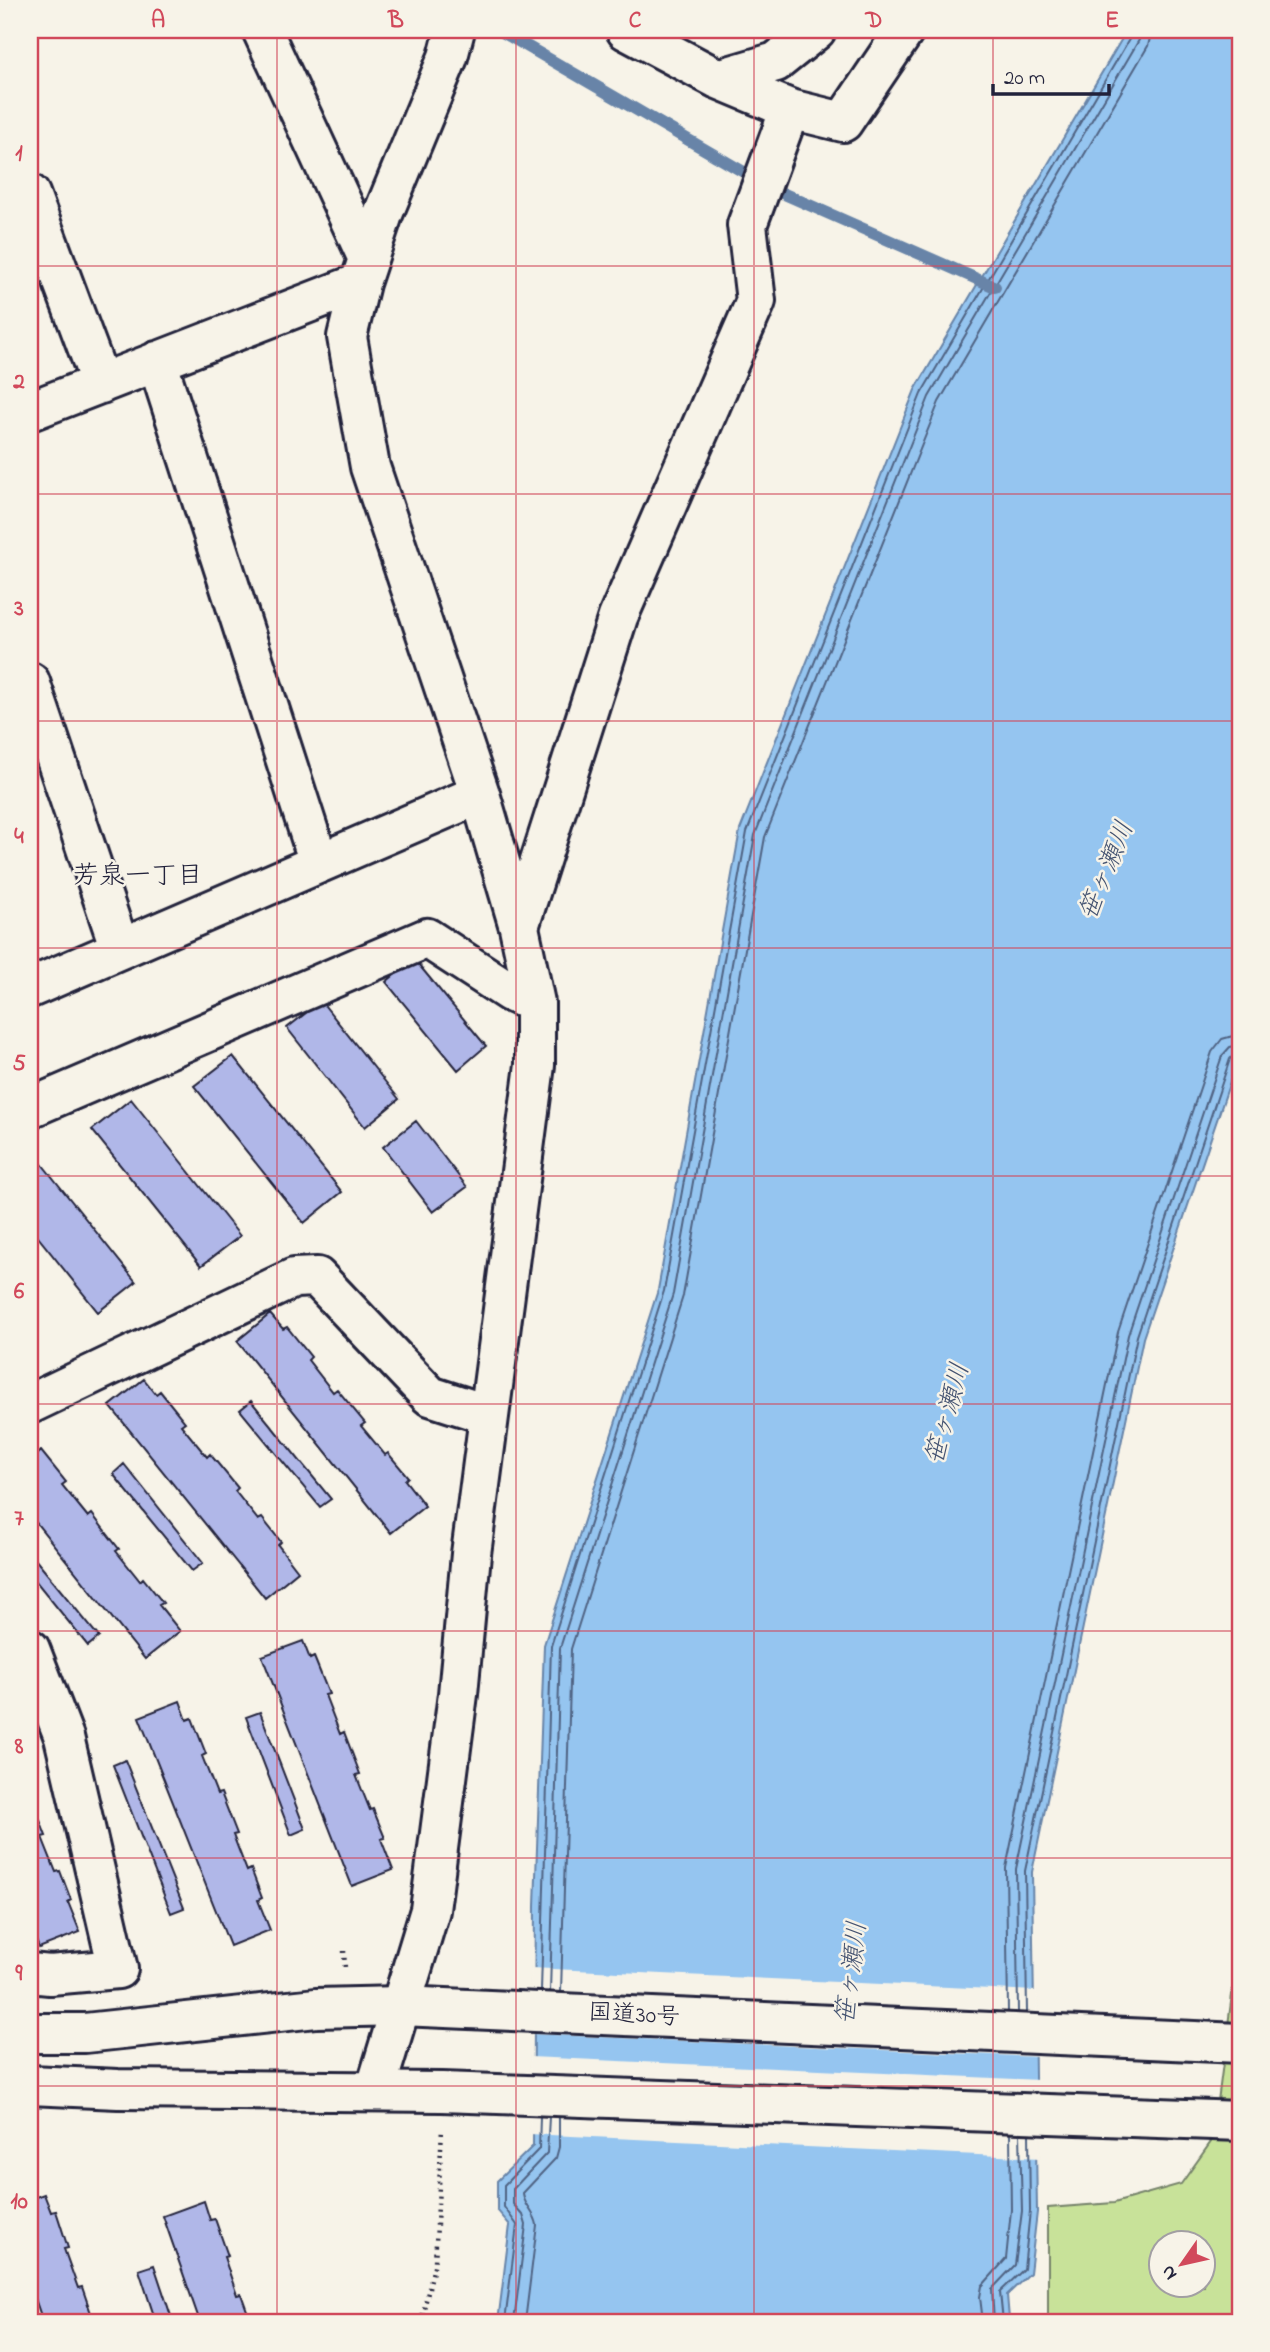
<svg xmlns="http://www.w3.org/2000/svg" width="1270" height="2352" font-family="'Indie Flower','Klee One',sans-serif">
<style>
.green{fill:#c8e299;stroke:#75826a;stroke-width:2;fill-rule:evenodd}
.water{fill:#95c5f0;stroke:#6784a8;stroke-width:2}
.pier{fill:#f7f3e8}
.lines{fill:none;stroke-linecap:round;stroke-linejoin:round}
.shore{stroke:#506383;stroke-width:2}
.stream{stroke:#6784a8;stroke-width:12}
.building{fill:#b0b7e8;stroke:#22223b;stroke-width:2}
.minor-casing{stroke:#22223b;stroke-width:44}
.highway-casing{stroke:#22223b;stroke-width:44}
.path{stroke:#22223b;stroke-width:4.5;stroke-dasharray:2 5;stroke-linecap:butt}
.minor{stroke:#f7f3e8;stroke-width:38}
.highway{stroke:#f7f3e8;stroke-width:38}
.grid{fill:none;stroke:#d1495b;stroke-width:2;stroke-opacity:0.55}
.labels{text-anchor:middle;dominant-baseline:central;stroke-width:5;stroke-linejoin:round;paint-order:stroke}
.street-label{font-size:24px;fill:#22223b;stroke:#f7f3e8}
.water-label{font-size:26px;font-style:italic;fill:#445371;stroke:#f7f3e8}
.neighbourhood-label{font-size:26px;fill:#22223b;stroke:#f7f3e8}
.neatline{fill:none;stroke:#d1495b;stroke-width:2.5}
.grid-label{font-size:23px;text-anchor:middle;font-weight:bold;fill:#d1495b}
</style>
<rect width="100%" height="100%" fill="#f7f3e8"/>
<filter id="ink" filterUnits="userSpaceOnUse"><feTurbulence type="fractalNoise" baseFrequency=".0143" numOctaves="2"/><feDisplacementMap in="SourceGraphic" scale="14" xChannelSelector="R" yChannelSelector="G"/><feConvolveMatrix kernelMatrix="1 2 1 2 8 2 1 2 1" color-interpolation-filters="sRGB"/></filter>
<g filter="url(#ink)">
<path class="green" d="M1240 1934V2322H1048V2208L1114 2203 1181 2184 1213 2139ZM1162 2244H1204V2286H1162Z"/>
<path class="water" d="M1127 30H1240V1052L1143 1338 1032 1872 1037 2212 1030 2273 1007 2295 1009 2319 1016 2322H498L510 2225 497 2210V2181L533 2146 535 1906 544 1645 658 1290 740 830 915 390Z"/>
<path class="pier" d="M531 1968 1037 1991 1038 2057 530 2034Z
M530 2057 1039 2080 1040 2158 529 2134Z"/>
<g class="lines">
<path class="shore" d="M541 1991 551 1646 664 1291 747 832 921 394 1131 36 1132 30
M550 1992 560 1648 673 1294 755 835 929 397 1139 40 1141 30
M561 1992 571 1649 683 1296 765 837 939 402 1148 46 1152 30
M1008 2012 1006 1868 1118 1332 1212 1052 1222 1039 1240 1034
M1018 2012 1016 1869 1128 1335 1222 1056 1230 1047 1240 1045
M1027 2013 1025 1871 1137 1336 1230 1059 1234 1055 1240 1054
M505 2322 517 2225 504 2207V2185L539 2149 540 2117
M514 2322 526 2225 523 2215 513 2204V2189L547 2153 549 2117
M525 2322 537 2225C535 2212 523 2205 523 2193L556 2158 559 2147V2117
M983 2322 980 2297 982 2286 1006 2259 1011 2210 1010 2134
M994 2322 992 2289 1015 2265 1022 2211 1020 2134
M1003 2322 1000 2292 1024 2269 1030 2211 1029 2134"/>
<path class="stream" d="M499 30 773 189 995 287"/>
</g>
<path class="building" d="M414 959 486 1046 458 1070 386 982Z
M321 1001 399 1099 365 1127 287 1028Z
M233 1056 342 1192 304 1223 194 1086Z
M131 1099 240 1236 201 1266 92 1130Z
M416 1121 467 1187 433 1212 383 1147Z
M30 1149 136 1282 98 1312 30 1227Z
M270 1314 283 1329 287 1327 311 1357 308 1360 333 1392 337 1389 365 1423 361 1426 385 1455 388 1453 408 1477 405 1480 425 1506 391 1533 237 1341Z
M144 1379 156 1394 160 1391 185 1422 181 1425 207 1457 210 1454 238 1488 235 1491 258 1520 262 1518 281 1542 278 1545 298 1571 265 1598 110 1406Z
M251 1401 331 1499 320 1507 240 1410Z
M30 1445 38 1454 41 1451 66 1482 62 1485 88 1517 92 1514 119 1549 116 1551 140 1581 143 1578 163 1603 159 1605 180 1631 145 1659 30 1515Z
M124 1464 203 1563 192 1571 113 1474Z
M30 1553 99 1637 88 1646 30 1574Z
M303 1641 310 1659 314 1657 329 1694 325 1695 340 1734 344 1732 360 1774 356 1775 370 1810 373 1809 385 1838 381 1839 393 1870 352 1886 262 1656Z
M180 1701 187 1720 192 1718 206 1754 202 1756 217 1794 221 1793 237 1834 233 1835 247 1871 251 1869 262 1898 258 1900 270 1930 230 1946 139 1717Z
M260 1712 305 1829 291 1835 246 1717Z
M125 1760 184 1908 171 1913 113 1765Z
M30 1794 46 1836 42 1837 56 1872 60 1871 71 1900 68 1902 80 1932 39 1948 30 1925Z
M44 2194 51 2212 56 2211 68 2248 64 2249 78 2288 82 2287 94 2322H43L30 2284V2199Z
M204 2201 210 2220 215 2219 228 2256 224 2257 237 2295 241 2294 251 2322H200L163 2216Z
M154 2265 173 2322H156L139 2270Z"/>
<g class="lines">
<g class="minor-casing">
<path id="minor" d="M262 30 368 259
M626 30 718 79 790 109 843 122 905 30
M718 79 776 62 816 30
M30 194 101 384
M157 361 319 863
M30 411 360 283
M30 682 120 949
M519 927 618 617 756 301 747 225 790 109
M30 988 480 794
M30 1108 427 938 510 992 535 1003
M30 1404 294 1278 317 1277 430 1396 489 1415
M30 1649 64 1737 118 1969 50 1975 30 1973
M375 2091 430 1910 458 1694 471 1554 535 1065V1003L519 927 480 794 370 467 347 337 360 283 383 214 448 57 455 30"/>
</g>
<g class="highway-casing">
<path id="highway" d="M30 2033H85L316 2008 401 2006 1240 2043
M30 2085 118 2089 442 2092 1240 2121"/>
</g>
<path class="path" d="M344 1951 345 1969
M421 2322 435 2262 442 2129"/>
<use href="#minor" class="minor"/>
<use href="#highway" class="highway"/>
</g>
</g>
<path class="grid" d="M277 30V2322M516 30V2322M754 30V2322M993 30V2322M30 266H1240M30 494H1240M30 721H1240M30 948H1240M30 1176H1240M30 1404H1240M30 1631H1240M30 1858H1240M30 2086H1240"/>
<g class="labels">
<g class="street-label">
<text transform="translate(634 2016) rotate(3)">国道30号</text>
</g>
<g class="water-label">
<text transform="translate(1108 871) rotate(-68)">笹ヶ瀬川</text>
<text transform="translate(949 1414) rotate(-75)">笹ヶ瀬川</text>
<text transform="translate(853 1973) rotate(-83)">笹ヶ瀬川</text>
</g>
<g class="neighbourhood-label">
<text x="138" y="877">芳泉一丁目</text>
</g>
</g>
<rect width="1270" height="2352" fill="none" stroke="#f7f3e8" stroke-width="77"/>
<g transform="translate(1182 2264) rotate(236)"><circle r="33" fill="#f7f3e8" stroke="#a29fa3" stroke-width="2"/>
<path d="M0-5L12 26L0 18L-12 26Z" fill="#d1495b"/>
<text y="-10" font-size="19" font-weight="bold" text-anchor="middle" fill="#22223b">N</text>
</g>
<path d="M993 84v10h116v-10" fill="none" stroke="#22223b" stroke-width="3.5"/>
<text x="1004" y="84" font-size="21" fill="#22223b" stroke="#f7f3e8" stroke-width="5" paint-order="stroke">20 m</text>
<rect x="38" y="38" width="1194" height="2276" class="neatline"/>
<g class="grid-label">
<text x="158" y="27">A</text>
<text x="396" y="27">B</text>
<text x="635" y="27">C</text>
<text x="874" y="27">D</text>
<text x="1112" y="27">E</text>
<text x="19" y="160">1</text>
<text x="19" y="388">2</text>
<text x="19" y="615">3</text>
<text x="19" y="843">4</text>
<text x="19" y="1070">5</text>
<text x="19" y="1298">6</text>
<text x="19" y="1525">7</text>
<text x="19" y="1753">8</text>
<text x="19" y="1980">9</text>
<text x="19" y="2208">10</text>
</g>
</svg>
